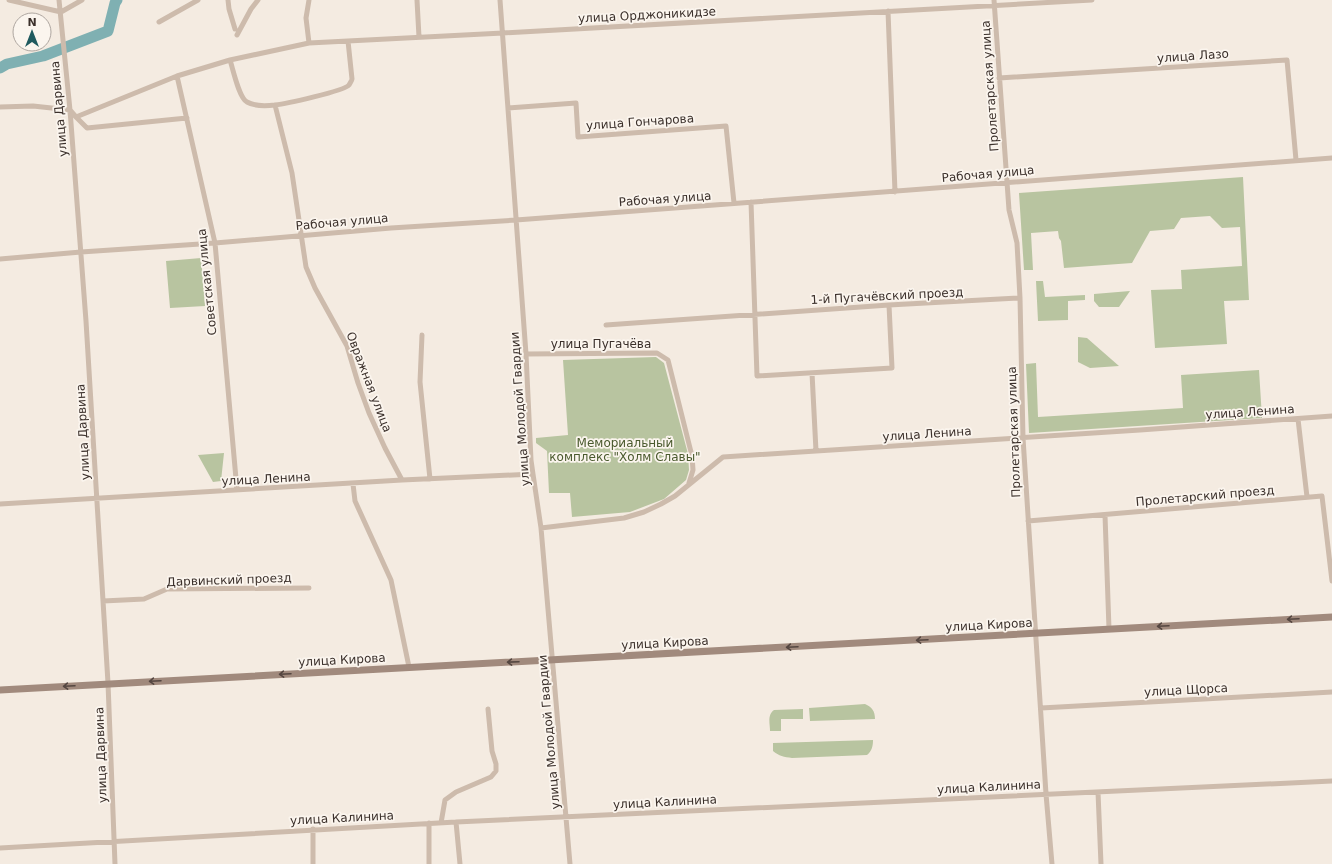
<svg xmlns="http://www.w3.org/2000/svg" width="1332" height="864" font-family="'DejaVu Sans',sans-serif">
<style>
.green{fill:#b8c4a0}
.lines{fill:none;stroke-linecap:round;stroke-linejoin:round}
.river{stroke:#7fb0b2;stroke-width:11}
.street{stroke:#cdbbac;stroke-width:5}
.secondary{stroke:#a18a7d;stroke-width:7}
.oneway{stroke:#544640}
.labels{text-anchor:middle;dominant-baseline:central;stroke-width:3.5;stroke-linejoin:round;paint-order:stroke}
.street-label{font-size:12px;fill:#3b302b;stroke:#fbf5ee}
.park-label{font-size:12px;fill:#4a5a2e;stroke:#fbf5ee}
</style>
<rect width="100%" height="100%" fill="#f4ebe1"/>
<path class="green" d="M1243 177 1249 300 1224 301 1227 344 1155 348 1151 290 1182 289 1181 270 1242 266 1240 227 1222 228 1210 216 1181 218 1174 229 1150 231 1132 263 1064 268 1061 241 1059 238 1058 231 1031 233 1033 270H1024L1019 193Z
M201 258 205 306 170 308 166 261Z
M1036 281H1043L1045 297 1085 295V300L1068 301V320L1038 321Z
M1130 291 1119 307H1099L1094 301V294Z
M1078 337 1087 338 1119 366 1090 368 1078 362Z
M656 357 664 363 688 454 689 470 686 480 664 499 630 512 572 517 570 493H549L547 451 536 443V438L568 435 563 360Z
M1036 363 1038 417 1183 408 1181 375 1259 370 1262 418 1029 433 1026 364Z
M224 453 221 481 213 482 198 455Z
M865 704C872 707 875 711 875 719L810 721 809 708Z
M803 709V719H781V731H770C770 724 767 715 774 710Z
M873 740C873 746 872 751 867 755L792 758C784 757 779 756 773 751V743Z"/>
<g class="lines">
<path class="river" d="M0 68 7 64 43 56 108 31 115 3 117 0"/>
<path class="street" d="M9 0 61 12 82 0
M59 0 70 110 86 321 108 683 115 864
M228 0 229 9 235 29
M309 0 306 18 309 43
M417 0 419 37
M500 0 526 354 531 460 533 474 541 528 570 864
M994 0 1009 210 1017 243 1020 298 1023 438 1046 794 1052 864
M888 11 895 192
M159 22 198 0
M237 35 251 9 258 0
M230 60C233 69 239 98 247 102 254 106 267 106 275 105 285 104 344 91 349 85 349 85 352 80 352 79L348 41
M177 76 215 243 237 490
M999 78 1287 60 1296 160
M275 105 292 173 306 267 315 288 347 346 358 383 369 413 385 448 402 480
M0 107 33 106 70 110 76 117 177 76 230 60 309 43 503 33 1092 0
M508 108 576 103 578 137 726 126 734 203
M76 117 87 128 187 118
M751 202 757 376 892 368 889 305
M0 259 81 252 215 243 391 228 516 220 1332 158
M606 325 889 305 1020 298
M422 335 420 382 430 479
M526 354 657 353 668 360 692 456 693 470 689 483
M812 373 816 451
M1298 419 1307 497
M353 484 355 501 391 580 409 667
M0 504 402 480 533 474
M1105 515 1109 629
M1028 521 1322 496 1332 581
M541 528 624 518 644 512 661 504 675 496 723 457 1140 430 1332 416
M103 601 144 599 167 589 309 588
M1041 708 1332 692
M1098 792 1101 864
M456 822 460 864
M429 823V864
M441 823 445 800 456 792 491 777 496 771V764L492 751 488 709
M0 848 456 822 1332 781
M313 864V829"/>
<path class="secondary" d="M0 690 1332 617"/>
</g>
<defs><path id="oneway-shaft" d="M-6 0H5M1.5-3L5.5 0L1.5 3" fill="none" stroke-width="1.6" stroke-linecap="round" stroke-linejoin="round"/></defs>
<g class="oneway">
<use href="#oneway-shaft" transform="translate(1293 619) rotate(177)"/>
<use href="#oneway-shaft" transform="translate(1163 626) rotate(177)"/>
<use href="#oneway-shaft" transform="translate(922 640) rotate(177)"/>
<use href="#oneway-shaft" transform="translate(792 647) rotate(177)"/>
<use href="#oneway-shaft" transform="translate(513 662) rotate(178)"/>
<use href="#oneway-shaft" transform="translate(285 674) rotate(177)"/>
<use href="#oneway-shaft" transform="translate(155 681) rotate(177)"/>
<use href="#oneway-shaft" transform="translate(69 686) rotate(177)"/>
</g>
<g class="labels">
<g class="street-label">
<text transform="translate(647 15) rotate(-3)">улица Орджоникидзе</text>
<text transform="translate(1193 56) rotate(-4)">улица Лазо</text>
<text transform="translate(990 86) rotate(-94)">Пролетарская улица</text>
<text transform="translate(59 109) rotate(-95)">улица Дарвина</text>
<text transform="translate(640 122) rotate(-4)">улица Гончарова</text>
<text transform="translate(988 174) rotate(-5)">Рабочая улица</text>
<text transform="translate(665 199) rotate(-4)">Рабочая улица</text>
<text transform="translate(342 222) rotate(-5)">Рабочая улица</text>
<text transform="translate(207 282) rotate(-96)">Советская улица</text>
<text transform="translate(887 296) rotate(-3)">1-й Пугачёвский проезд</text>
<text x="601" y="344">улица Пугачёва</text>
<text transform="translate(369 382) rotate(69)">Овражная улица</text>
<text transform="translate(520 409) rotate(-94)">улица Молодой Гвардии</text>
<text transform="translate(1250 412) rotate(-4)">улица Ленина</text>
<text transform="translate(83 432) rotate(-93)">улица Дарвина</text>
<text transform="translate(1014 432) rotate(-92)">Пролетарская улица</text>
<text transform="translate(927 434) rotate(-4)">улица Ленина</text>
<text transform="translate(266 479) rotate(-3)">улица Ленина</text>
<text transform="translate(1205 496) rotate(-5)">Пролетарский проезд</text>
<text transform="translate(229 580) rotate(-2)">Дарвинский проезд</text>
<text transform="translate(989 625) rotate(-3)">улица Кирова</text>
<text transform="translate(665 643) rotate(-3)">улица Кирова</text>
<text transform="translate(342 660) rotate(-3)">улица Кирова</text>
<text transform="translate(1186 690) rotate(-3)">улица Щорса</text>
<text transform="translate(549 732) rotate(-95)">улица Молодой Гвардии</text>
<text transform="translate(101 755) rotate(-92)">улица Дарвина</text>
<text transform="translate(989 787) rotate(-3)">улица Калинина</text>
<text transform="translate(665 802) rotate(-3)">улица Калинина</text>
<text transform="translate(342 818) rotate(-3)">улица Калинина</text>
</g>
<g class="park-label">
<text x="625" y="443">Мемориальный<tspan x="625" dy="14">комплекс "Холм Славы"</tspan></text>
</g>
</g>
<g transform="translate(32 32)"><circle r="19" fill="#fbf5ee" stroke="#aea6a0"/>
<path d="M0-3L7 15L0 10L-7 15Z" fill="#1f5a5e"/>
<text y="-6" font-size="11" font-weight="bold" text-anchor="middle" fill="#3b302b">N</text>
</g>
</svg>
